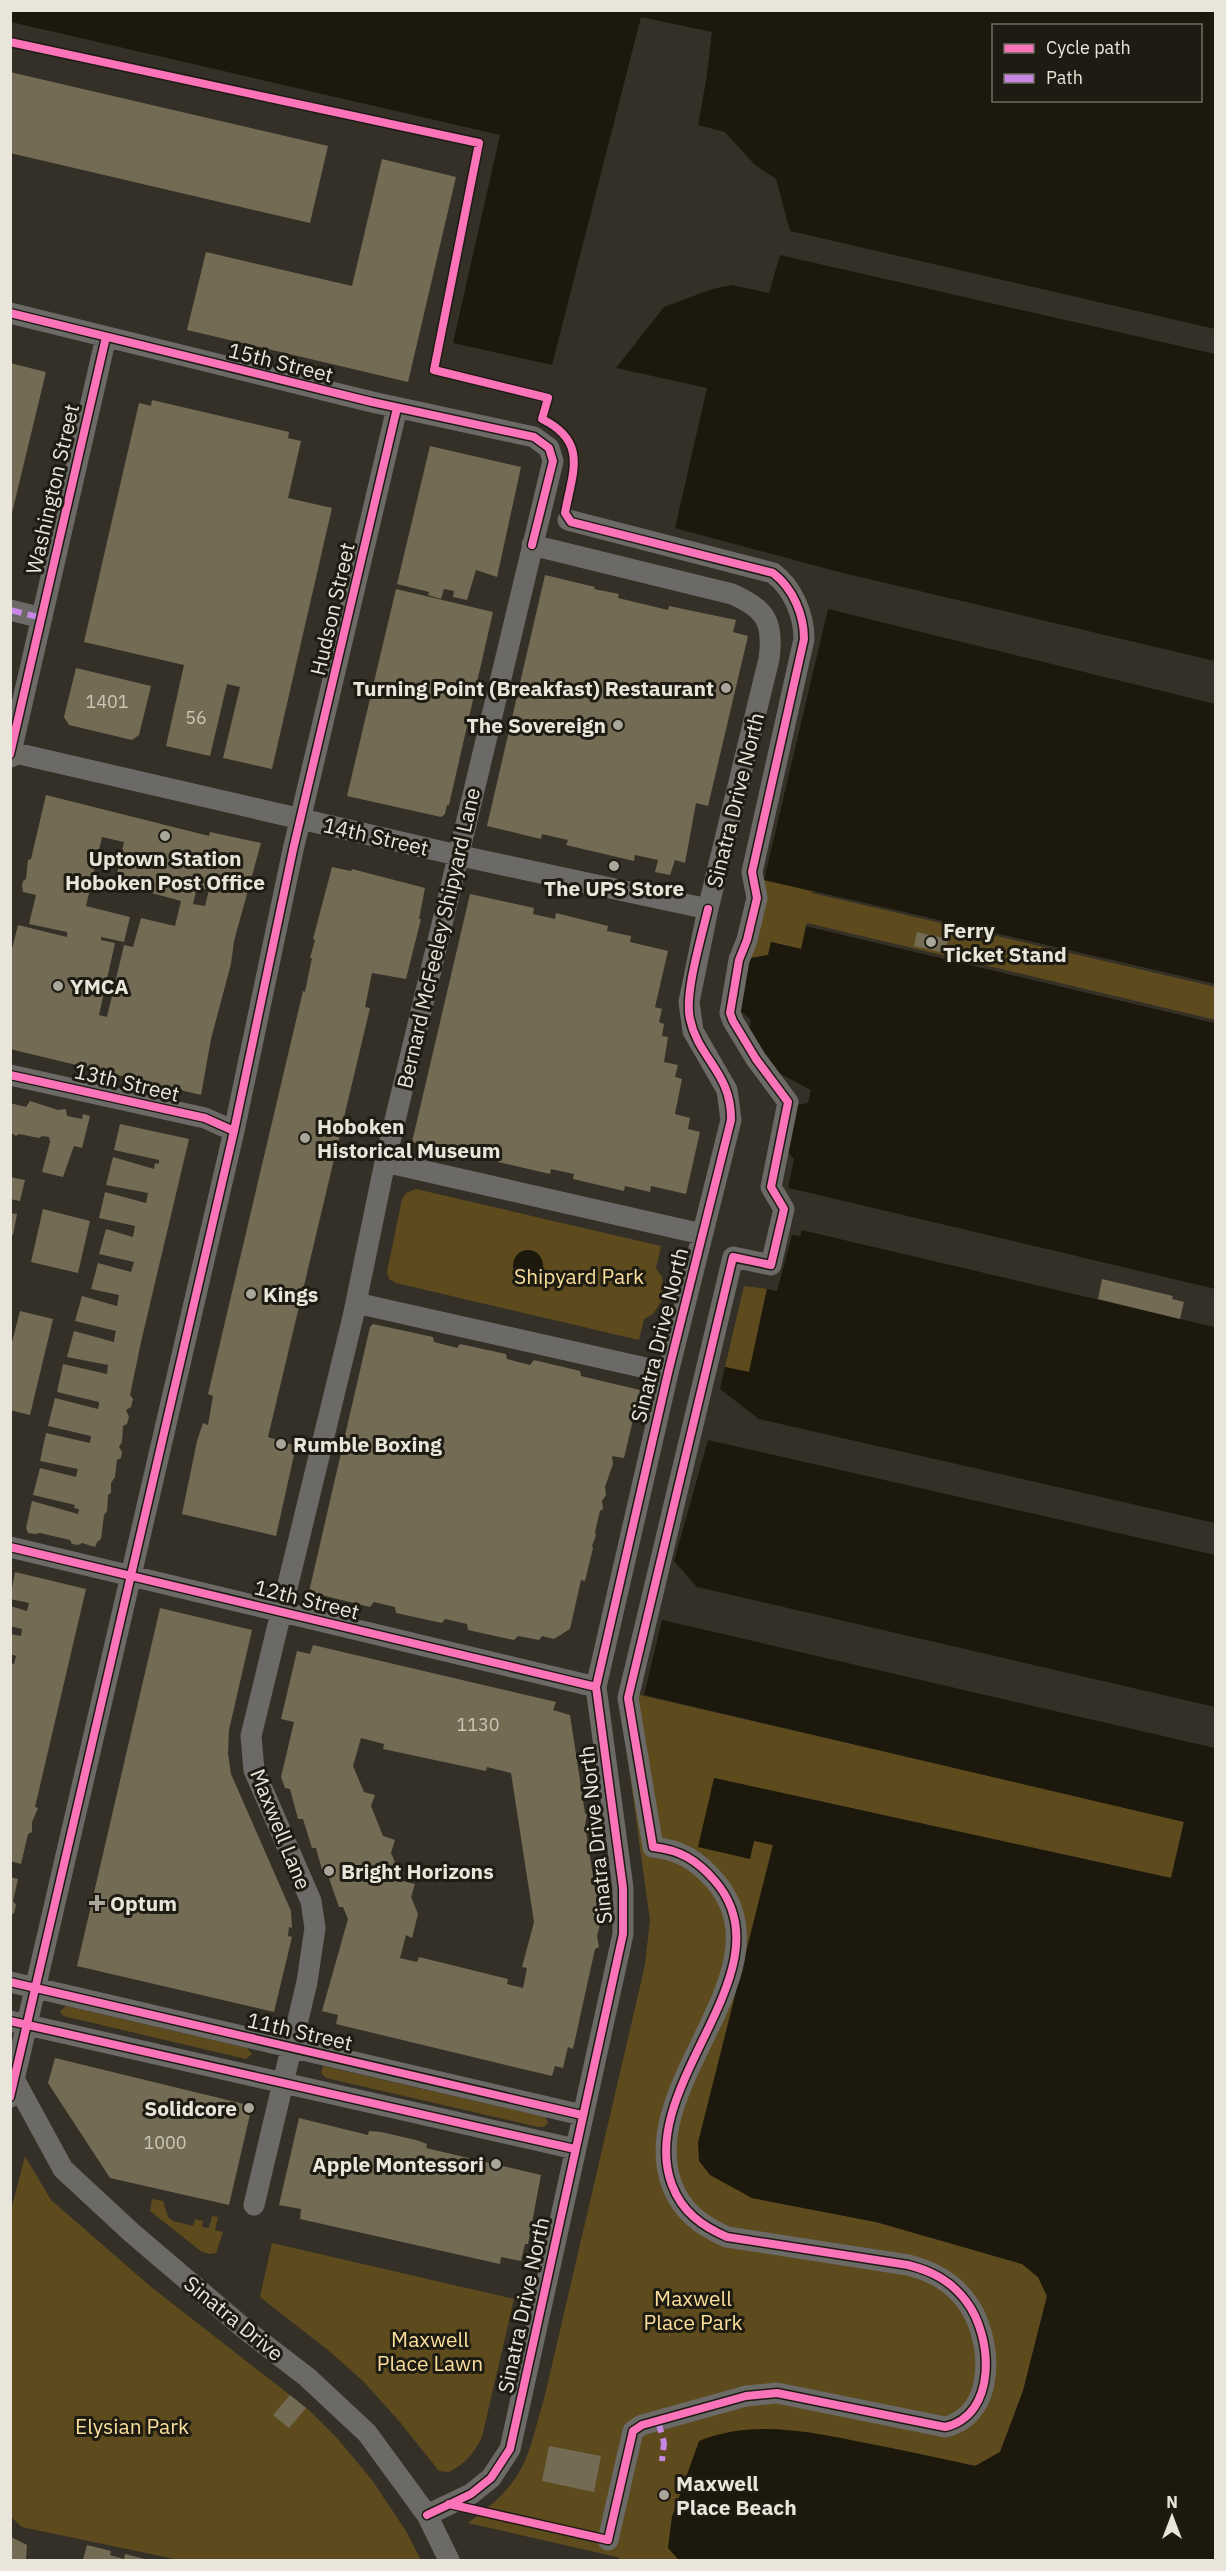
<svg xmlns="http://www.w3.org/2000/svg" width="1226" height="2571" font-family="'IBM Plex Sans',sans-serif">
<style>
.green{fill:#5d4b1d}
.water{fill:#1d180c;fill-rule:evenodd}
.pier{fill:#343027}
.building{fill:#736b54;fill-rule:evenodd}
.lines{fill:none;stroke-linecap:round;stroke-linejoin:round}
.minor{stroke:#6b6a67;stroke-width:21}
.major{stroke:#6c6a63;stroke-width:27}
.quiet{stroke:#c787e3;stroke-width:6;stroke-dasharray:12 6;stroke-linecap:butt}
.cycleway-casing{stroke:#1e1b13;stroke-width:11}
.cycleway{stroke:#fb73b8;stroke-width:8}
.poi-dot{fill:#aaa69c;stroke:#1e1b13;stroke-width:2}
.labels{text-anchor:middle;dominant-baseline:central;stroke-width:6;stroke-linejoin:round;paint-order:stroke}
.number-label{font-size:18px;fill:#ccc6b9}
.street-label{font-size:21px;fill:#e9e5db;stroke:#1e1b13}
.poi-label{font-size:21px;font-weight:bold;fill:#e9e5db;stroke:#1e1b13;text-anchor:start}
.park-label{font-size:21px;fill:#fade9a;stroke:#1e1b13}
</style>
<rect width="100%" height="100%" fill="#343027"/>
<path class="green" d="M764 880 1215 984V1023L806 926 802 949 771 942 768 955 745 959Z
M416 1189 661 1246 656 1268 662 1277 664 1297 653 1314 644 1319 639 1340 396 1283 389 1279 387 1272 402 1199 406 1193Z
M744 1286 767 1289 749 1372 725 1367Z
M623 1691 1184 1821 1171 1878 714 1778 750 1858 754 1840 773 1845 698 2143 752 2198 876 2222 1022 2264 1038 2277 1047 2296 1023 2391 1000 2452 976 2466 808 2432 746 2430 683 2488 672 2517 668 2548 679 2560H621L617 2557 468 2523C527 2480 526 2462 545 2395L645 1965 650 1920 625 1739Z
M66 2006 247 2048 252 2054 246 2059 63 2016 60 2011Z
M323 2066 545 2117 548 2123 544 2127H538L326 2078 321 2073Z
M25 2156 51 2200 150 2286 309 2410 337 2438 372 2480 406 2531 421 2560H179L22 2527 11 2517 10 2214Z
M152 2199 163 2201 168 2217 173 2221 193 2226 195 2219 203 2221 202 2227 209 2228 212 2216 218 2217 215 2230 223 2232 216 2253 210 2254 202 2252 150 2211Z
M272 2243 514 2299 482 2437C475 2452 464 2465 449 2472L439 2471 399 2421 364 2382 329 2351 260 2297Z"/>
<path class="water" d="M11 10 1215 11V329L790 231 776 179 755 165 725 132 698 125 706 81 712 32 641 17 552 365 453 343 500 135 11 22ZM994 26H1200V100H994Z
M780 255 1215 354V661L839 572 675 528 707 388 616 368 664 307 712 289 732 285 769 293Z
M828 609 1215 704V984L764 880Z
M806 926 1215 1023V1289L788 1188 794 1159 787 1151 797 1105 808 1103 811 1090 773 1070 748 1034 751 1020 736 1007 745 959 768 955 771 942 801 949Z
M802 1230 1215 1327V1523L759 1419 720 1389 725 1367 749 1372 767 1289 777 1291 792 1235 800 1236Z
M513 1265a15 15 0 1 1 30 0a15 15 0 1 1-30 0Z
M708 1440 1215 1555V1707L697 1587 674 1561Z
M662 1620 1215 1748V2560H679L668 2548 672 2517 699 2441C754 2418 815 2433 871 2444 906 2451 941 2458 975 2466L1000 2452 1023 2391 1047 2296 1038 2277 1022 2264 876 2222 752 2198 710 2175 699 2161 698 2143 773 1845 754 1841 750 1859 698 1847 714 1778 1171 1878 1184 1822 644 1695Z"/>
<path class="pier" d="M813 891 1215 984 1216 987 812 893Z
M807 923 1216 1020 1215 1023 806 926Z
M793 1189 1215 1289 1216 1292 794 1192Z
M801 1227 1216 1324 1215 1327 802 1230Z"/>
<path class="building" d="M10 72 328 146 310 223 10 153Z
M382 159 456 177 408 382 187 330 206 252 352 286Z
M10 363 46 372 11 517H10Z
M152 400 289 432 288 438 301 441 288 498 332 508 272 769 223 758 240 687 227 684 210 756 166 746 184 665 84 642 139 403 151 406Z
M430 446 521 467 497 577 476 570 467 600 453 597 454 591 444 589 441 599 428 595 429 592 397 584Z
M545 575 595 587 594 589 619 594 618 598 668 610 669 606 736 620 733 632 748 636 708 806 696 803 685 863 675 860 670 875 655 872 658 860 635 855 634 861 566 845 568 840 542 834 541 839 487 826Z
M396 589 493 612 449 805H447L445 814 441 817 347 796Z
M76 668 151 686 139 735 132 740 69 725 64 717Z
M46 795 209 836 210 832 261 843 234 941 231 964 211 1039 201 1095 10 1049V957L18 925 67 937V932L29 924 36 895 23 892 22 886 23 881 26 879 28 860 31 859ZM102 837 124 842 115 883 181 901 175 926 141 918 133 947 124 945 107 1017 99 1015 115 943 101 940V937L124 942 130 917 86 906ZM197 887 209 890 205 906 193 904Z
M332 867 351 871 352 869 425 888 419 919H421L406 979 372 973 365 1007 370 1008 268 1437 296 1446 276 1536 182 1514 197 1441 203 1423 208 1425 213 1396 208 1394 303 991 305 992 312 958H310L315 940 313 939Z
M470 894 534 908 533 914 555 919 556 913 608 926 607 931 631 936 630 942 668 951 655 1007 662 1009 659 1022 664 1024 662 1036 668 1037 664 1062 678 1065 675 1077 682 1079 675 1114 690 1118 688 1129 700 1132 686 1194 651 1186 650 1192 625 1186 624 1191 573 1179 574 1174 551 1169 550 1174 498 1162 500 1157 477 1151 476 1158 412 1142Z
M917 932 948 939 945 953 914 946Z
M30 1101 58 1110 66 1109 67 1116 82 1119 83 1114 90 1116 82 1148 74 1146 63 1177 42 1172 50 1142 49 1137 42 1136 39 1138 19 1134 16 1136 10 1132V1103L26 1107Z
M120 1124 189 1139 141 1342 130 1395 133 1399 131 1407 126 1410 129 1417 127 1424 123 1426 122 1442 119 1447 122 1452 121 1458 117 1460 115 1477 111 1483V1493L108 1495 107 1511 104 1515 101 1539 97 1542 95 1547 82 1543 78 1545 72 1544 70 1540 40 1533 35 1534 28 1533 26 1528 32 1501 78 1514 79 1509 74 1508 75 1505 33 1495 40 1468 76 1477 77 1472 78 1469 40 1461 46 1433 90 1443 91 1436 48 1426 55 1398 98 1409 99 1404V1402L57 1392 63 1364 107 1374 108 1365 67 1357 74 1331 114 1342 115 1335 116 1331 75 1321 82 1296 117 1306 119 1295 91 1289 98 1263 131 1272 134 1262 99 1254 106 1229 133 1237 135 1226 99 1218 105 1192 146 1203 148 1193 106 1185 113 1157 154 1169 155 1163 159 1164V1160L114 1150Z
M10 1177 25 1180 20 1201 10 1199Z
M43 1209 90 1221 78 1273 31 1262Z
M10 1213 17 1214 13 1235H10Z
M1102 1279 1173 1296 1172 1299 1184 1302 1180 1319 1098 1299Z
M20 1311 53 1319 30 1415 10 1410V1350Z
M373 1324 433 1337 434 1342 457 1348 460 1344 506 1354 507 1359 530 1365 534 1360 580 1371 581 1376 640 1390 624 1458 612 1456 613 1464 605 1487 606 1495 602 1501 603 1509 600 1511 595 1532 596 1535 592 1546 593 1548 585 1581 581 1580 570 1629 554 1639 542 1636 539 1640 518 1636 514 1640 468 1630 467 1624 445 1619 442 1623 396 1613 395 1607 374 1602 370 1607 309 1592 370 1327Z
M15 1572 86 1589 35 1807 38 1808 32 1822V1832L28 1834 21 1864 10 1861V1663L14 1664 16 1656 10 1654V1634L21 1636 22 1629 10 1626V1606L27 1611 29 1603 10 1599Z
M160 1608 252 1630 229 1730 228 1753 231 1774 291 1911 292 1928 289 1927 288 1936 292 1937 274 2012 77 1966Z
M313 1645 556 1702 553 1710 570 1715 585 1813 587 1815 585 1825 595 1889 598 1890 599 1899 597 1902 601 1921 597 1936 599 1947 595 1949 573 2049 568 2047 563 2068 555 2066 552 2076 336 2024 338 2015 322 2011 348 1919 343 1907H339L329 1878 324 1877 316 1848H312L303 1819H298L290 1789 285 1788 281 1777 294 1722 281 1719 297 1651 310 1654ZM361 1738 384 1744 383 1749 486 1771 487 1767 511 1773 534 1922 522 1967 527 1968 523 1988 507 1984 508 1979 419 1957 417 1962 400 1958 406 1935 412 1938 418 1914 411 1897 415 1884 403 1881 391 1853 395 1840 383 1836 371 1806 375 1795 364 1792 353 1766Z
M10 1877 18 1879 13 1901 16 1905 14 1913 10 1916Z
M55 2058 252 2106 229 2205 110 2178 48 2083Z
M299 2118 368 2135 369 2131 381 2132 416 2140 427 2144 426 2148 541 2175 528 2244H525L521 2261 501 2257 500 2264 300 2219 301 2209 279 2205Z
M290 2395 306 2408 289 2428 273 2415Z
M549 2446 601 2456 594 2492 542 2481Z
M10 2535 13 2538 27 2545 26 2560H10Z
M87 2545 111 2551 110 2555 124 2559 125 2554 149 2560H83Z"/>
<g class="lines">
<path class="minor" d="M10 313 372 402 534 437 549 448 553 461 385 1162 353 1317 251 1736 254 1770 311 1901 315 1928 307 1982 254 2205
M106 337 11 752 457 855 708 909
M568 520 773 573C793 588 804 615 804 639L752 872 757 898 747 940 739 960 730 1013 733 1021 756 1059 788 1102 771 1187 784 1209 771 1265 733 1257 628 1698 653 1847C680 1850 697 1860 715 1881 792 1970 634 2085 672 2185 682 2212 702 2226 727 2237L908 2265C932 2271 951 2281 966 2301 993 2336 998 2415 945 2427L777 2393 746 2396 642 2425 633 2431 608 2540
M10 610 42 618
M10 1075 205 1118 234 1131
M385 1162 702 1234
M356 1303 668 1373
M10 1547 596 1687
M10 1982 582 2115
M10 2021 575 2149
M15 2081 63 2169 132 2233 246 2330 307 2377 367 2433 427 2515 449 2560
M10 2097 234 1131 293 850 397 408
M427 2515 471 2494 491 2478 510 2449 623 1934V1888L596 1687 668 1373 731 1120 727 1090 693 1031 689 1002 708 909 769 659C774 622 766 609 732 594L532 545"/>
<path class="major" d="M10 752V754"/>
<path class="quiet" d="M10 610 42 618
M658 2421 664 2443 662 2461"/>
<g class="cycleway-casing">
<path id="cycleway" d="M10 42 479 143 434 370 548 398 542 419C589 442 572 473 565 513L571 522 773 573C793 588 804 615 804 639L752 872 757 898 747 940 739 960 730 1013 733 1021 756 1059 788 1102 771 1187 784 1209 771 1265 733 1257 628 1698 653 1847C680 1850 697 1860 715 1881 792 1970 634 2085 672 2185 682 2212 702 2226 727 2237L908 2265C932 2271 951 2281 966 2301 993 2336 998 2415 945 2427L777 2393 746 2396 642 2425 633 2431 608 2540 449 2504
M10 313 372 402 534 437 549 448 553 461 532 545
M10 754 106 337
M10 1075 205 1118 234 1131
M10 1547 596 1687
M10 1982 582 2115
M10 2021 575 2149
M10 2097 234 1131 293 850 397 408
M427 2515 471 2494 491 2478 510 2449 623 1934V1888L596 1687 668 1373 731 1120C732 1073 698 1058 690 1019 684 993 702 936 708 909"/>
</g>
<use href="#cycleway" class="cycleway"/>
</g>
<g class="poi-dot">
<circle cx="726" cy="688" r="6"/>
<circle cx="618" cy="725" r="6"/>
<circle cx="165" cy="836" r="6"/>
<circle cx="614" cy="866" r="6"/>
<circle cx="931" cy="942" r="6"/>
<circle cx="58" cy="986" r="6"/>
<circle cx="305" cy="1138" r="6"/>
<circle cx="251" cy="1294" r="6"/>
<circle cx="281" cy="1444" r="6"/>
<circle cx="329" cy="1871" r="6"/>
<path d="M94 1894h6v6h6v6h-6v6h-6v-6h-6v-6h6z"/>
<circle cx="249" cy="2108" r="6"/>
<circle cx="496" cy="2164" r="6"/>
<circle cx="664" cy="2495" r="6"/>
</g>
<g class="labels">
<g class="number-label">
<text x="107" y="701">1401</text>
<text x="196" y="717">56</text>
<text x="478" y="1724">1130</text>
<text x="165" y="2142">1000</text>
</g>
<g class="street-label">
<text transform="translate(281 362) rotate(14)">15th Street</text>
<text transform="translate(52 489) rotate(-77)">Washington Street</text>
<text transform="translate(332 609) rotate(-77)">Hudson Street</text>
<text transform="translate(735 800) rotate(-76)">Sinatra Drive North</text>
<text transform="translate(376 836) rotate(13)">14th Street</text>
<text transform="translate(438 938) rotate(-77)">Bernard McFeeley Shipyard Lane</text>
<text transform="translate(127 1082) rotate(13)">13th Street</text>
<text transform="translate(659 1335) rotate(-76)">Sinatra Drive North</text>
<text transform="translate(307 1599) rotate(14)">12th Street</text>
<text transform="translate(281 1829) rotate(68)">Maxwell Lane</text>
<text transform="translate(595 1835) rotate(-96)">Sinatra Drive North</text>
<text transform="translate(300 2031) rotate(13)">11th Street</text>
<text transform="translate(523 2305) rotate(-78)">Sinatra Drive North</text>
<text transform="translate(234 2318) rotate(39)">Sinatra Drive</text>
</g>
<g class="poi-label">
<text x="714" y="688" text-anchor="end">Turning Point (Breakfast) Restaurant</text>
<text x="606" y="725" text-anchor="end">The Sovereign</text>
<text x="165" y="858" text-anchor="middle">Uptown Station<tspan x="165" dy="24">Hoboken Post Office</tspan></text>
<text x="614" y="888" text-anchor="middle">The UPS Store</text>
<text x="943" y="930">Ferry<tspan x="943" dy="24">Ticket Stand</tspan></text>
<text x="70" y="986">YMCA</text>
<text x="317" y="1126">Hoboken<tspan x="317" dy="24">Historical Museum</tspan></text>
<text x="263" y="1294">Kings</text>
<text x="293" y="1444">Rumble Boxing</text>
<text x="341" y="1871">Bright Horizons</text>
<text x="110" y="1903">Optum</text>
<text x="237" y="2108" text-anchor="end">Solidcore</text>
<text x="484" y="2164" text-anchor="end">Apple Montessori</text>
<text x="676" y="2483">Maxwell<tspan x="676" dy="24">Place Beach</tspan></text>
</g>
<g class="park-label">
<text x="579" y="1276">Shipyard Park</text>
<text x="693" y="2298">Maxwell<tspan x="693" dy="24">Place Park</tspan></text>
<text x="430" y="2339">Maxwell<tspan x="430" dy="24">Place Lawn</tspan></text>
<text x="132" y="2426">Elysian Park</text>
</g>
</g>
<rect width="1226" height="2571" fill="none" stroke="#e9e5db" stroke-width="24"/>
<rect x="992" y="24" width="210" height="78" fill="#1e1b13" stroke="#6f6c63" stroke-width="1.5"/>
<rect x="1004" y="44" width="30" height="9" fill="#fb73b8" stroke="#6f6c63" stroke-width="1.5"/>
<text x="1046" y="54" font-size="18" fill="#e9e5db">Cycle path</text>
<rect x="1004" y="74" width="30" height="9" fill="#c787e3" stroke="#6f6c63" stroke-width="1.5"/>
<text x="1046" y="84" font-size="18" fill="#e9e5db">Path</text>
<g transform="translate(1172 2517)" stroke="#1e1b13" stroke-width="4.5" paint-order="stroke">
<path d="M0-4.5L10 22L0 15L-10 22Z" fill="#e9e5db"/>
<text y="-9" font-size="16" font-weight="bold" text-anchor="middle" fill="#e9e5db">N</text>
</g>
</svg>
